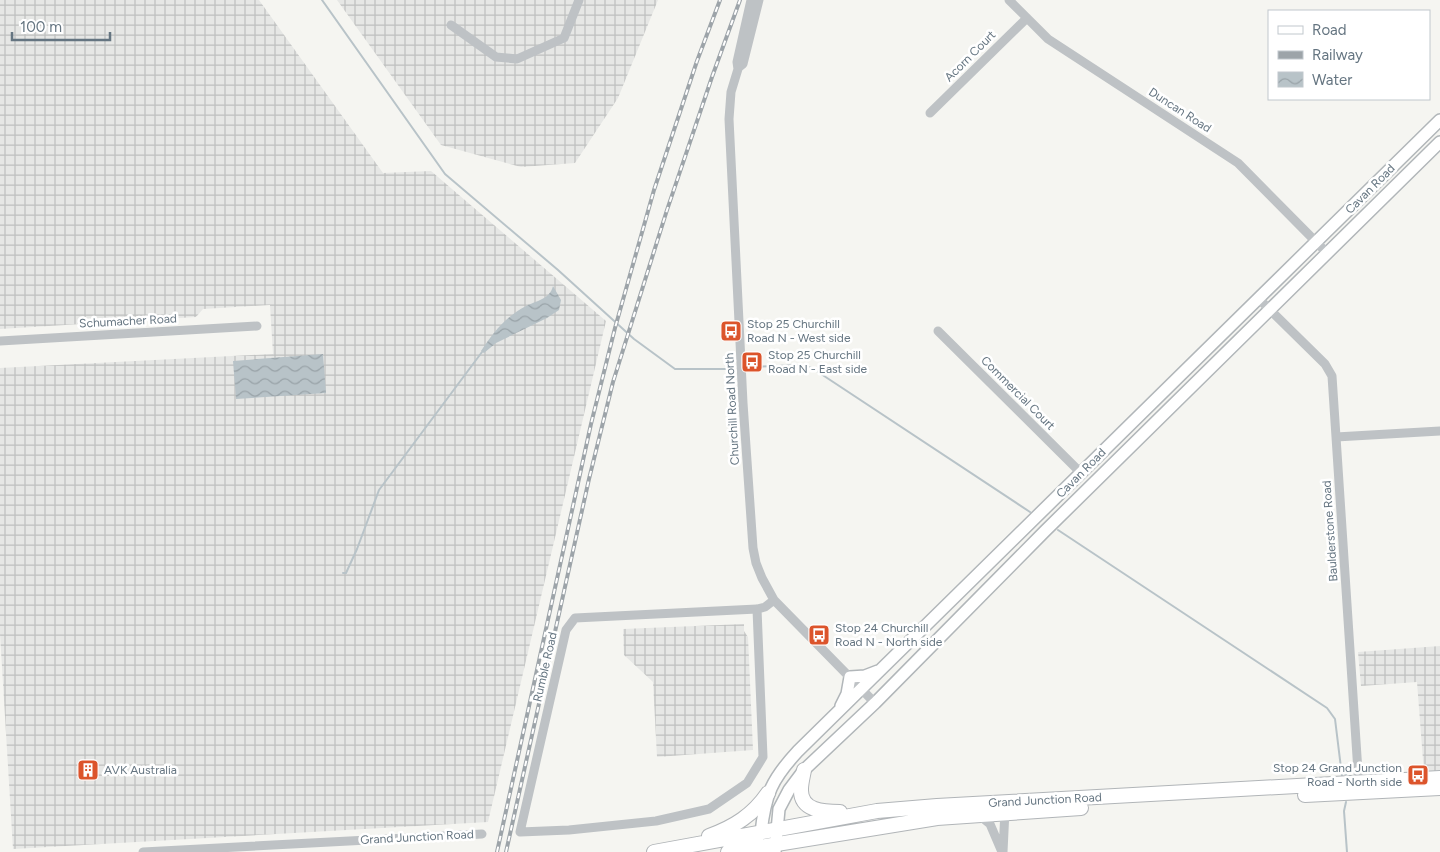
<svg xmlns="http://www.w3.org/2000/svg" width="1440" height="852" font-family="Figtree,sans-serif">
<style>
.industrial{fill:url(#industrial-grid)}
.water{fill:url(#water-waves)}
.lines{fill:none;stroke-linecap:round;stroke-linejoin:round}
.stream{stroke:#b8c3c8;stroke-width:2}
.major-casing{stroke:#b1b6b9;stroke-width:14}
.highway-casing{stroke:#b1b5b8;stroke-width:16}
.minor{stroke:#bec2c5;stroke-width:9}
.major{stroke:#fff;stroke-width:11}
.highway{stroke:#fff;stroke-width:14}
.rail-casing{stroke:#9da4a9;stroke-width:4}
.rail{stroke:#fff;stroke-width:2;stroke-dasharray:5.5;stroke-linecap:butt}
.labels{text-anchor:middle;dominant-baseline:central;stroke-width:5;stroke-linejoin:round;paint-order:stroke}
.street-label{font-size:12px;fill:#657581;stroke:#fff}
.poi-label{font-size:12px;fill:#657581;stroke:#fff;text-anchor:start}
</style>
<defs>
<pattern id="industrial-grid" width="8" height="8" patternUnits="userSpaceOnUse" patternTransform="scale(1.25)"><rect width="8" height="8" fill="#e6e7e5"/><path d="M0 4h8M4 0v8" fill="none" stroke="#bec0bf"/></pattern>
<pattern id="water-waves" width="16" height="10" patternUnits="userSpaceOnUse" patternTransform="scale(1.25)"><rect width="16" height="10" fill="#b8c3c8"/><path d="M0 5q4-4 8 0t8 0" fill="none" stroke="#99a3a8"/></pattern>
</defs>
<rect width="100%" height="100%" fill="#f5f5f1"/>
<path class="industrial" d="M0 0H259L383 173 431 171 606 321 488 822 13 849 0 634V368L273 354 270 305 203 309 196 317 0 329Z
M337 0H658L618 98 575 163 521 167 441 145Z
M744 624V631L748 637 753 750 657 757 653 682 624 655 623 629Z
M1440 646V772L1424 773 1417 682 1361 686 1358 652Z"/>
<path class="water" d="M553 286 561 300 559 310 547 318 496 343 484 353 481 351C493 333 505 317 526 306 536 301 550 299 553 286Z
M323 354 326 393 236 399 233 361Z"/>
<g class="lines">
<path class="stream" d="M322 0 445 174 558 270 634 339 675 369H731
M751 367 800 365 812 368 1030 512
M1058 530 1327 708 1335 719 1342 776
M343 573H346L357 549 379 490 482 352
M1342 771 1347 776
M1346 802 1344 811 1347 852"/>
<g class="major-casing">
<path id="major" d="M841 706 847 694 850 677 865 676 878 671
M761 833C765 794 772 779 798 751L1440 120
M775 852 779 809 789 790 804 770 875 703 1045 531 1440 142"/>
</g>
<g class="highway-casing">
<path id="highway" d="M804 770C803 776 801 783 801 789 800 811 824 812 840 812
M1305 795 1440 788
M709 836C734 827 753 815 768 793
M654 852 877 811 937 806 1440 778
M728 852 937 818 1081 808"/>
</g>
<path class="minor" d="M751 0 737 62 738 69 731 92 729 119 743 403 753 548 756 563 762 578 774 600 875 703
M1009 0 1048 39 1238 163 1327 253
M451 25 496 57 517 59 564 38 579 0
M738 68 743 64 759 0
M930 113 1027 18
M1258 298 1325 364 1332 376 1359 787
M938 331 1081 473
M0 341 257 326
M1336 437 1440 431
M757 609 763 757 747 783 709 809 656 821 569 830 520 832 566 630 575 618 757 609 765 607 774 600
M979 815 990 824 1002 852
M143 852 482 834
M1003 852 1005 810"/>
<use href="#major" class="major"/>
<use href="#highway" class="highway"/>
<g class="rail-casing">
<path id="rail" d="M497 852 591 424 615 328 654 190 697 61 720 0
M506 852 589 479 613 382 667 210 712 77 740 0"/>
</g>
<use href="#rail" class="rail"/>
</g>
<defs>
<g id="bus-square" transform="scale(1.125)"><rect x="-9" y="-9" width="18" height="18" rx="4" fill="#dc542b" stroke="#fff"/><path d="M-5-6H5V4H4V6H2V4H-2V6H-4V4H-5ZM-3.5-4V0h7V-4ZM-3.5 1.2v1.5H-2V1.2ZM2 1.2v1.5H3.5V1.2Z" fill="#fff"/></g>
<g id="building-square" transform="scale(1.125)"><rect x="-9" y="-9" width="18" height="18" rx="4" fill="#dc542b" stroke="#fff"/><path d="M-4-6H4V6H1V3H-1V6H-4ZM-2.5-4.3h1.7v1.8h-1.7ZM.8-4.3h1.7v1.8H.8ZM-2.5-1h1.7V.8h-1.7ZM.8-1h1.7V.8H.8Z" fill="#fff"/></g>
</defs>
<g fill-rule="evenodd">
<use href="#bus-square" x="731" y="331"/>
<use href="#bus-square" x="752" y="362"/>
<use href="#bus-square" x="819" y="635"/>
<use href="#building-square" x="88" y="770"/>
<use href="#bus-square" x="1418" y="775"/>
</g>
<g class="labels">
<g class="street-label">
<text transform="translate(970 56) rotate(-45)">Acorn Court</text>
<text transform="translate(1180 110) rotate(33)">Duncan Road</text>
<text transform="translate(1370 189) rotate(-45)">Cavan Road</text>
<text transform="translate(128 321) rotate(-3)">Schumacher Road</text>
<text transform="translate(1018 393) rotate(45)">Commercial Court</text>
<text transform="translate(732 409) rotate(-93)">Churchill Road North</text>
<text transform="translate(1081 473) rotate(-45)">Cavan Road</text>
<text transform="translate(1330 531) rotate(-94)">Baulderstone Road</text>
<text transform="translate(545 667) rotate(-77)">Rumble Road</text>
<text transform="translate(1045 800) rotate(-3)">Grand Junction Road</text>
<text transform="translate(417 837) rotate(-3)">Grand Junction Road</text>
</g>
<g class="poi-label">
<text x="747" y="324">Stop 25 Churchill<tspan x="747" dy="14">Road N - West side</tspan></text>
<text x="768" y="355">Stop 25 Churchill<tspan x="768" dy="14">Road N - East side</tspan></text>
<text x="835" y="628">Stop 24 Churchill<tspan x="835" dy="14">Road N - North side</tspan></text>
<text x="1402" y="768" text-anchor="end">Stop 24 Grand Junction<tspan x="1402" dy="14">Road - North side</tspan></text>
<text x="104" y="770">AVK Australia</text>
</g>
</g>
<rect x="1268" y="10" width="162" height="90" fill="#ffffff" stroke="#c1c8cd"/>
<rect x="1278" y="26" width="25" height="8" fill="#ffffff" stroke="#c1c8cd"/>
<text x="1312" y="35" font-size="15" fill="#657581">Road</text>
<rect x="1278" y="51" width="25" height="8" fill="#9da4a9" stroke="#c1c8cd"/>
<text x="1312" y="60" font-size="15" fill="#657581">Railway</text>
<rect x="1278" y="72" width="25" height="15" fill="url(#water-waves)" stroke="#c1c8cd"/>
<text x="1312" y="85" font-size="15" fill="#657581">Water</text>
<path d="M12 32v8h98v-8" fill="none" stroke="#657581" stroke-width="2.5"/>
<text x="20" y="32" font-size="15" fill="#657581" stroke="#ffffff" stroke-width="4" paint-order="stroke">100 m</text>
</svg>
